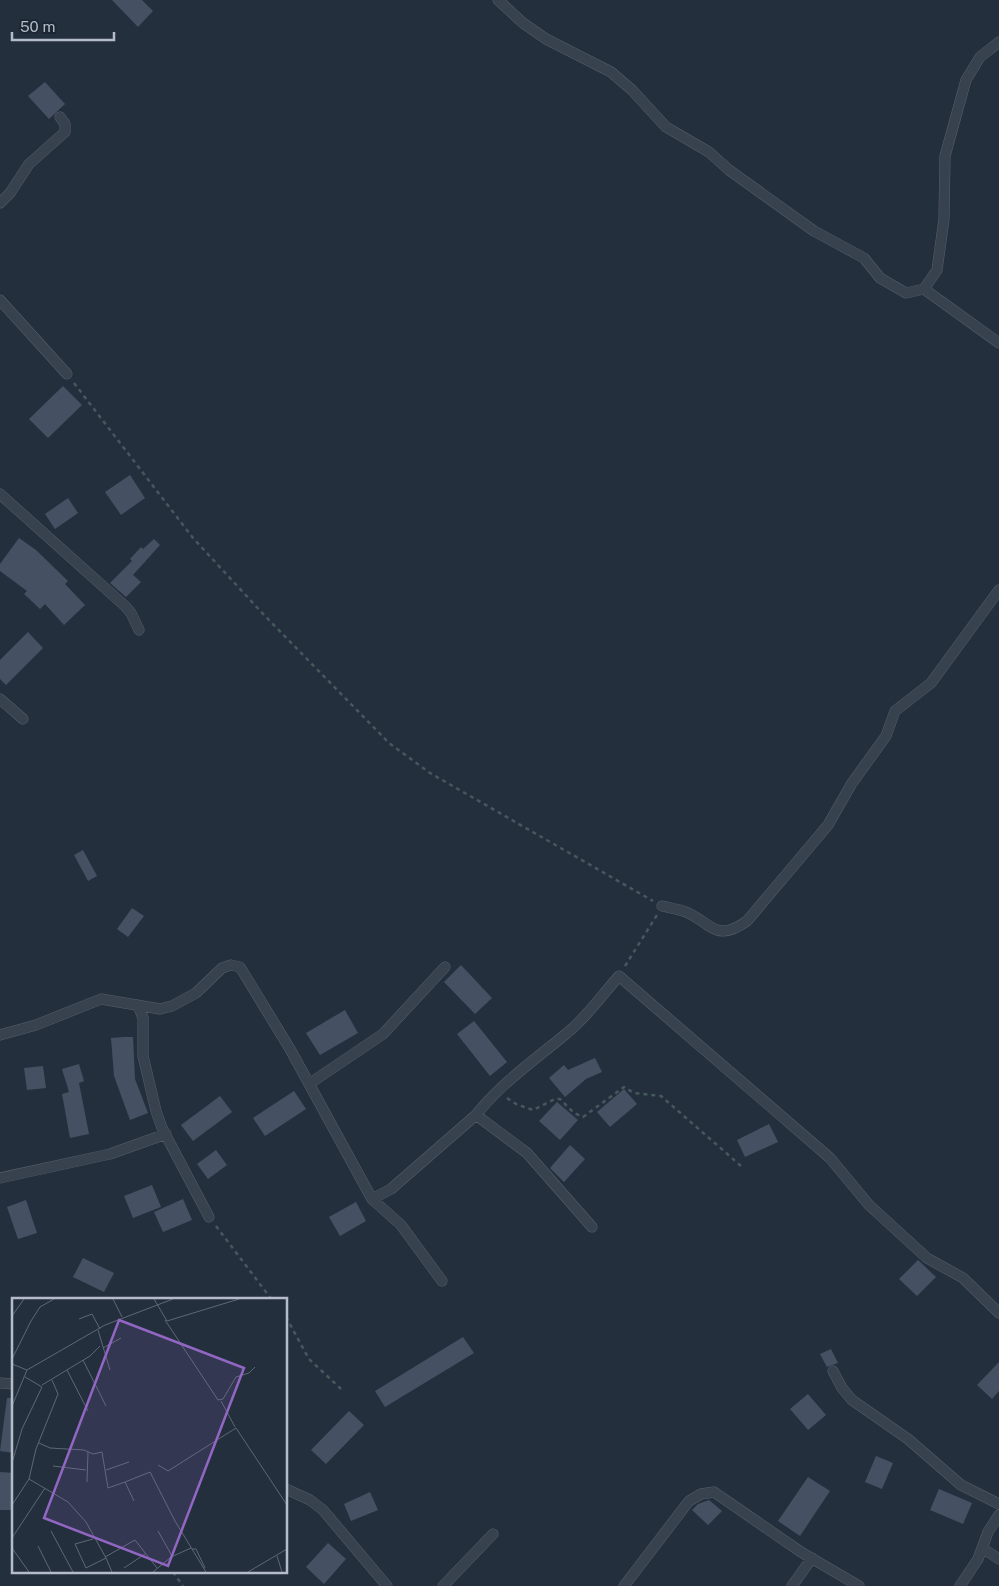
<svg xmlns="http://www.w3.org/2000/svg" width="999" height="1586" font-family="'Public Sans',sans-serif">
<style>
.building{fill:#455162}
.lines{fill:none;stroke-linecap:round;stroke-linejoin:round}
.street-casing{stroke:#565f6c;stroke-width:11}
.path{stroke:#44595c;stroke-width:2.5;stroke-dasharray:4 4;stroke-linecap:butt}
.street{stroke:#38414e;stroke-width:10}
.inset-road{fill:none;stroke:#5e6776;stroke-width:1}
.view{fill:#9266c3;fill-opacity:0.15;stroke:#9266c3;stroke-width:2.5}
.inset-edge{fill:none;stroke:#b4bcc9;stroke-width:2.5}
</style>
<rect width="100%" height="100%" fill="#242f3e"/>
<path class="building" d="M112 0H142L153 11 138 27Z
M45 82 65 104 49 119 28 96Z
M63 386 82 405 48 438 29 419Z
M130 475 145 498 121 515 105 492Z
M68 498 78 513 55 529 45 514Z
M19 538 36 550 68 581 65 584 85 605 64 625 45 604 40 609 24 594 27 591 0 571V564Z
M154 539 160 545 133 575 141 582 126 597 110 583 132 561 130 559 141 547 143 549Z
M28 632 43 648 6 685 0 679V660Z
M83 850 97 876 88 881 74 855Z
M132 908 144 916 128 937 117 929Z
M461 965 492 998 475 1014 444 982Z
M345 1010 358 1033 320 1055 306 1033Z
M474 1021 507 1062 490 1076 457 1034Z
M124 1037H133L135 1079 148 1113 130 1120 114 1076 111 1038Z
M595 1058 602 1072 586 1079 565 1097 549 1078 564 1065 568 1070Z
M79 1064 84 1081 79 1083 89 1134 70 1138 62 1094 69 1092 62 1069Z
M43 1066 46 1088 27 1090 24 1068Z
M624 1089 637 1104 610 1127 597 1112Z
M294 1091 306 1109 265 1136 253 1118Z
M220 1096 232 1112 193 1141 181 1125Z
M557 1102 578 1120 560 1140 539 1121Z
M769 1124 778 1142 745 1157 737 1140Z
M570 1145 585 1159 564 1182 550 1168Z
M216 1150 227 1165 208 1179 197 1164Z
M152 1185 161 1207 133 1218 124 1196Z
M183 1199 192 1220 163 1232 154 1212Z
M26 1200 37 1233 18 1239 7 1207Z
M356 1202 366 1221 340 1236 329 1217Z
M83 1258 114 1273 104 1292 73 1277Z
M918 1260 936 1277 917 1296 899 1279Z
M463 1337 474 1353 385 1407 375 1391Z
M831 1349 838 1363 827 1367 820 1354Z
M999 1362V1391L992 1399 977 1385Z
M808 1394 826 1415 808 1430 790 1409Z
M7 1398H14V1453L0 1451Z
M349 1411 364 1425 326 1464 311 1450Z
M876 1456 893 1463 882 1489 865 1482Z
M0 1472 14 1473V1510H0Z
M808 1477 830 1491 800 1536 778 1521Z
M939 1489 972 1503 963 1524 930 1510Z
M370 1492 378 1510 351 1521 344 1504Z
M709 1500 722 1511 708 1525 692 1510 698 1504Z
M328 1543 346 1559 324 1584 306 1567Z"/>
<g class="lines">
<g class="street-casing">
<path id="street" d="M498 0 523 23 546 39 611 72 632 90 666 127 709 152 729 170 814 231 864 258 880 278 906 293 924 289 937 270 944 219 945 156 966 80 980 57 999 42
M0 203 10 193 29 164 65 132V124L60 117
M924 289 999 343
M0 300 67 374
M0 494 125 606 131 613 139 630
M0 699 23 719
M662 906C670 908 679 909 686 912 713 924 716 943 747 921L828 825 852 783 886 736 895 711 931 683 999 590
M138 1005 143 1018V1056L156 1111 162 1128 209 1217
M0 1035 36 1025 101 999 160 1009 172 1006 196 993 222 968 231 965 240 967 290 1049 372 1199 391 1189 476 1115 527 1153 592 1227
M309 1084 383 1034 445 967
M476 1115C501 1083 536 1059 567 1033 587 1017 602 995 619 976L830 1158 869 1205 927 1258 963 1278 999 1313
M0 1178 110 1154 166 1134
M372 1199 401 1225 442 1281
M833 1371 842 1388 852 1400 908 1439 961 1485 999 1504
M0 1383 14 1384
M286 1489 310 1500 323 1510 387 1586
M982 1548 999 1559
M443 1586 493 1534
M624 1586 689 1501 701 1494 714 1492 801 1552 859 1586
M792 1586 812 1558
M960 1586 978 1559 988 1532 999 1515"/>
</g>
<path class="path" d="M74 383 193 538 265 616 389 743 430 773 653 901
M625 966 657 915
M507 1098 516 1104 533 1110 555 1099H560L574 1113 583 1117 624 1087 634 1093 661 1096 741 1166
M216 1226 272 1300
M286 1317 309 1359 341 1389
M173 1572 183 1586"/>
<use href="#street" class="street"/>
</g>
<g transform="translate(12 1298)">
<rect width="275" height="275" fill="#242f3e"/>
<path class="inset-road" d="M101 1 110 19M142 1 155 23 227 1M0 18 12 1M67 21 80 16 88 31M153 22 206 102 211 101 224 79 237 75 243 69M86 32 98 72M91 50 109 40M0 61 19 23 28 9 42 1M71 62 94 108M0 66 15 72 93 27 161 1M55 72 76 113M30 87 78 58 88 48M209 103 223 129M0 108 15 72M27 145 38 150 72 152 81 156 90 154 96 190 113 184 122 203M0 165 10 131 30 89 13 79M146 167 156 173 224 130 275 207M41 168 74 172M94 172 117 164M17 181 56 204 74 224 94 260 74 270 63 246 81 241M75 184 76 154M113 184 138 174 163 223 194 274M0 207 17 181 24 151 46 96 40 82M39 233 61 274M146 233 160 258M0 240 33 190M26 248 39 274M0 250 17 274M180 251H184L193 270M265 258 270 274M93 259 123 242 145 270M94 260 100 274M112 270 133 256M141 274 159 259 179 250M236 274 275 251"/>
<path class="view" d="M107 22 232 70 156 268 32 220Z"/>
<rect width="275" height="275" class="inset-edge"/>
</g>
<path d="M12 32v8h102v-8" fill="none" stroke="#b4bcc9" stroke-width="2.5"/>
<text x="20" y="32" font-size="15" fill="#b4bcc9" stroke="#1d2633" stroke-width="4" paint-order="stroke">50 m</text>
</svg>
